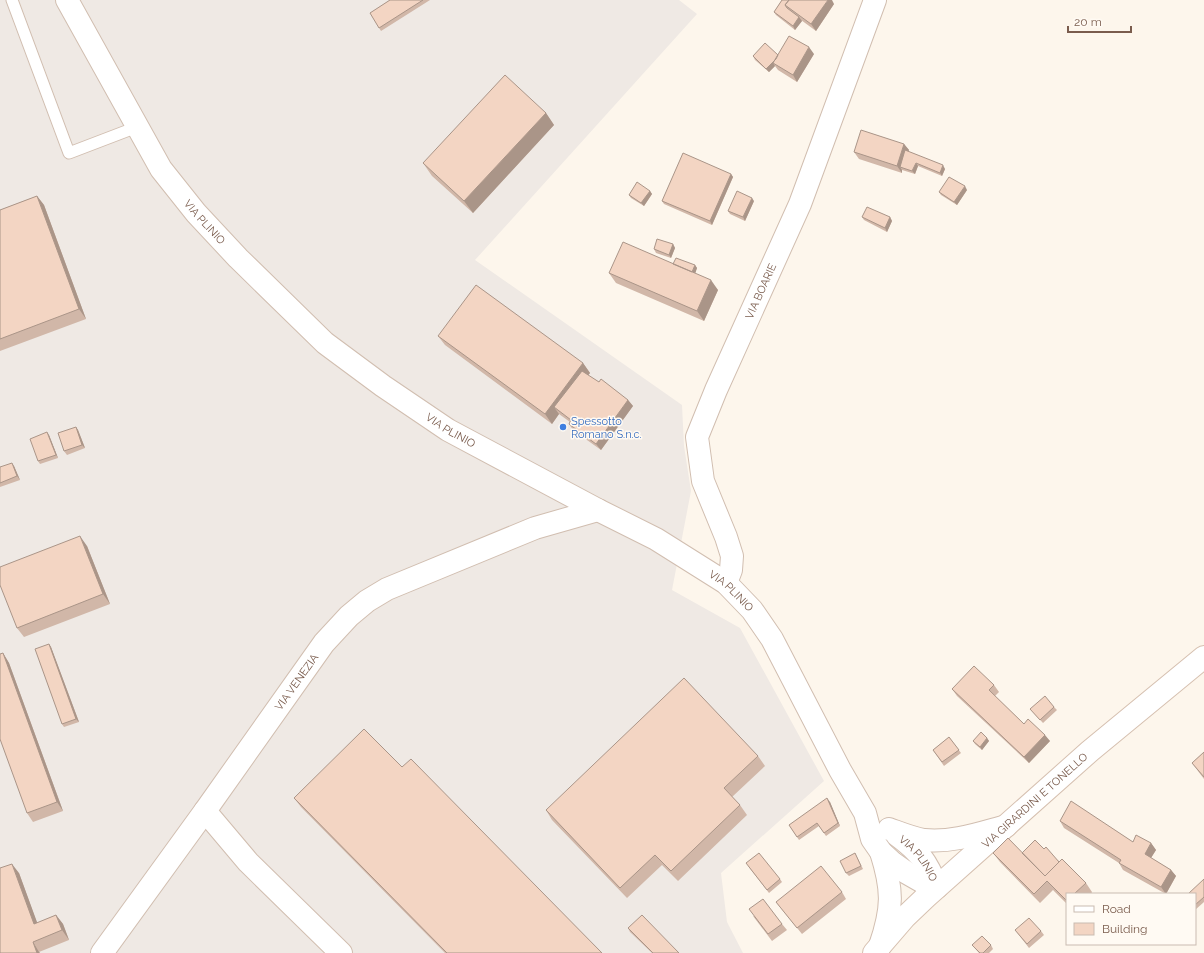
<svg xmlns="http://www.w3.org/2000/svg" width="1204" height="953" font-family="Raleway,sans-serif">
<style>
.industrial{fill:#efe9e4}
.lines{fill:none;stroke-linecap:round;stroke-linejoin:round}
.service-casing{stroke:#d1beb0;stroke-width:13}
.minor-casing{stroke:#d1beb0;stroke-width:24}
.tertiary-casing{stroke:#d1beb0;stroke-width:24}
.secondary-casing{stroke:#d6c0b0;stroke-width:24}
.service{stroke:#fff;stroke-width:11}
.minor{stroke:#fff;stroke-width:22}
.tertiary{stroke:#fff;stroke-width:22}
.secondary{stroke:#fff;stroke-width:22}
.wall{fill:#d1b7a8}
.shaded-wall{fill:#aa9588}
.building{fill:#f3d5c3;stroke:#aa9588}
.shop-dot{fill:#3f7fe0;stroke:#fffaf3;stroke-width:1.5}
.labels{text-anchor:middle;dominant-baseline:central;stroke-width:3;stroke-linejoin:round;paint-order:stroke}
.street-label{font-size:11px;fill:#7a5c4d;stroke:#fffaf3}
.shop-label{font-size:11px;fill:#366cbe;stroke:#fffaf3;text-anchor:start}
</style>
<rect width="100%" height="100%" fill="#fdf6ec"/>
<path class="industrial" d="M0 0H679L697 14 475 260 682 405 684 446 691 491 672 590 740 628 824 781 721 873 727 922 743 953H0Z"/>
<g class="lines">
<g class="service-casing">
<path id="service" d="M12 0 69 153 137 127"/>
</g>
<g class="minor-casing">
<g id="minor">
<path id="s1" d="M726 583 731 570 732 556 726 537 703 481 697 437 716 390 800 204 875 0"/>
<path d="M102 953 205 811"/>
<path id="s2" d="M341 953 248 862 205 811 324 643 349 616 367 601 387 589 535 528 598 510"/>
</g>
</g>
<g class="tertiary-casing">
<g id="tertiary">
<path id="s3" d="M67 0 161 169 196 213 238 258 325 343 383 386 448 430 598 510 656 539 726 583 752 610 772 639 840 770 865 813 872 839 881 852 893 863 907 873 921 881 937 887"/>
<path d="M889 829C900 833 912 838 924 840 952 843 980 833 1006 826"/>
<path id="s4" d="M897 835C919 851 927 862 937 887"/>
<path d="M880 946C893 908 893 890 881 852"/>
</g>
</g>
<g class="secondary-casing">
<g id="secondary">
<path id="s5" d="M874 953 905 917 926 897 1090 751 1204 657"/>
</g>
</g>
<use href="#service" class="service"/>
<use href="#minor" class="minor"/>
<use href="#tertiary" class="tertiary"/>
<use href="#secondary" class="secondary"/>
</g>
<path class="wall" d="M390 0H430L381 31 370 13Z
M782 0 834 4 816 31 801 20 802 21 795 30 776 15 774 12Z
M814 54 797 82 778 70 775 66 769 72 755 60 753 56Z
M546 113 554 125 473 213 432 176 423 163Z
M904 144 909 150 908 151 945 169 942 176 918 166 915 174 902 170V173L859 159 854 152Z
M731 174 733 177 712 225 664 204 662 201Z
M967 190 957 205 941 195 939 192Z
M650 191 652 194 644 206 631 198 629 195Z
M37 196 44 205 86 319 0 351V210Z
M754 201 745 221 730 214 728 211Z
M862 217H890L892 221 887 232 864 220Z
M673 244 675 248 671 258 656 253 654 249Z
M673 264 695 265 697 268 695 273 718 290 704 321 616 283 609 273Z
M438 336 583 363 590 373 588 375 599 382 628 400 633 406 601 450 573 430 569 424 570 422 559 414 552 424 445 345Z
M76 427 78 430 85 448 67 455 64 451Z
M49 435 58 458 40 464 38 461Z
M14 466 20 480 0 487V467Z
M87 546 110 604 24 637 17 628Z
M49 644 51 647 79 722 64 727 62 724Z
M3 653 9 663 63 811 33 822 27 813Z
M994 685 999 692 995 696 1024 724 1050 741 1029 763 957 696 952 689Z
M1054 707 1057 710 1043 723 1030 709Z
M949 737 961 753 944 766 933 750Z
M987 738 989 741 982 750 975 744 973 741Z
M1204 752V779L1192 763Z
M758 756 765 766 732 797 740 805 747 815 678 881 662 865 627 898 552 820 546 810Z
M402 767 602 953H445L301 807 294 798Z
M830 802 840 826 826 836 819 826 799 840 789 825Z
M1060 821 1133 842 1151 843 1156 850 1151 858 1171 870 1176 876 1166 894 1123 870 1119 863 1064 828Z
M1044 849 1086 883 1092 892 1091 894H1067V904L1053 890 1040 903 1000 862 993 853H1022Z
M855 853 863 869 849 876 846 873Z
M748 866 780 879 782 882 769 893Z
M19 873 37 923 56 915 63 924 69 940 39 952 40 953H0Z
M1204 879V902L1195 910V894Z
M842 892 846 899 802 934 776 902Z
M753 916 782 924 787 930 772 941Z
M628 928 679 953H652L630 932Z
M1015 930 1041 931 1044 935 1029 948Z
M972 945H991L993 949 989 953H979Z"/>
<path class="shaded-wall" d="M828 0H832L834 4 816 31 811 24Z
M799 17 802 21 795 30 793 26Z
M809 47 814 54 797 82 793 75Z
M778 56 773 63 775 66 769 72 766 69Z
M546 113 554 125 473 213 464 201Z
M904 144 909 150 903 168 900 167 902 170V173L897 166Z
M916 163 918 166 915 174 912 171Z
M943 165 945 169 942 176 940 173Z
M731 174 733 177 712 225 710 221Z
M965 186 967 190 957 205 954 202Z
M650 191 652 194 644 206 641 203Z
M37 196 44 205 86 319 79 309Z
M752 198 754 201 745 221 743 217Z
M890 217 892 221 887 232 885 228Z
M673 244 675 248 671 258 669 255Z
M695 265 697 268 694 277 692 273Z
M711 280 718 290 704 321 697 311Z
M583 363 590 373 560 412 554 407 559 414 552 424 545 414Z
M628 400 633 406 601 450 596 444Z
M76 427 78 430 85 448 82 445Z
M47 432 49 435 58 458 56 455Z
M12 463 14 466 20 480 17 476Z
M80 536 87 546 110 604 103 594Z
M49 644 51 647 79 722 76 719Z
M3 653 9 663 63 811 57 802Z
M1045 735 1050 741 1029 763 1024 757Z
M987 738 989 741 982 750 980 747Z
M827 798 830 802 840 826 838 823Z
M1151 843 1156 850 1149 861 1145 854Z
M12 864 19 873 41 933 34 924Z
M1171 870 1176 876 1166 894 1161 887Z
M56 915 63 924 69 940 62 930Z
M33 942 39 952 40 953H37Z"/>
<path class="building" d="M390 0H423L379 28 370 13Z
M782 0H789L785 5 787 8 799 17 793 26 774 12Z
M789 0H828L811 24 785 5Z
M789 36 809 47 793 75 773 63Z
M765 43 778 55 776 59 766 69 753 56Z
M505 75 546 113 464 201 423 163Z
M861 130 904 144 897 166 854 152Z
M905 150 943 165 940 173 916 163 912 171 900 167Z
M683 153 731 174 710 221 662 201Z
M949 177 965 186 954 202 939 192Z
M637 182 650 191 641 203 629 195Z
M737 191 752 198 743 217 728 211Z
M37 196 79 309 0 339V210Z
M867 207 890 217 885 228 862 217Z
M657 239 673 244 669 255 654 249Z
M623 242 711 280 697 311 609 273Z
M676 258 695 265 692 272 673 264Z
M476 285 583 363 545 414 438 336Z
M582 371 599 382 601 379 628 400 596 444 569 424 571 420 554 407Z
M76 427 82 445 64 451 58 433Z
M47 432 56 455 38 461 30 439Z
M12 463 17 476 0 483V467Z
M80 536 103 594 17 628 0 585V567Z
M49 644 76 719 62 724 35 649Z
M3 653 57 802 27 813 0 739V654Z
M974 666 994 685 989 690 1024 724 1028 719 1045 735 1024 757 952 689Z
M684 678 758 756 724 788 740 805 671 871 655 855 620 888 546 810Z
M1045 696 1054 707 1040 720 1030 709Z
M364 729 402 767 411 759 602 953H447L294 798Z
M981 732 987 738 980 747 973 741Z
M949 737 959 750 942 762 933 750Z
M1204 752V777L1192 763Z
M827 798 838 823 824 833 817 823 797 837 789 825Z
M1071 801 1133 842 1136 835 1151 843 1145 854 1171 870 1161 887 1119 863 1121 860 1060 821Z
M1008 838 1045 876 1062 859 1086 883 1074 894H1067V901L1047 881 1034 894 993 853Z
M1035 840 1044 849 1046 847 1059 862 1045 876 1022 853Z
M759 853 780 879 767 890 746 863Z
M855 853 861 866 846 873 840 861Z
M12 864 34 924 56 915 62 930 33 942 37 953H0V868Z
M821 866 842 892 797 928 776 902Z
M1204 879V897L1195 905V894H1188Z
M763 899 782 924 768 934 749 909Z
M642 915 679 953H653L628 928Z
M1029 918 1041 931 1027 944 1015 930Z
M982 936 991 945 983 953H980L972 945Z"/>
<circle class="shop-dot" cx="563" cy="427" r="4"/>
<g class="labels">
<g class="street-label">
<text stroke="none"><textPath href="#s3" startOffset="262">VIA PLINIO</textPath></text>
<text stroke="none"><textPath href="#s1" startOffset="312">VIA BOARIE</textPath></text>
<text stroke="none"><textPath href="#s3" startOffset="586">VIA PLINIO</textPath></text>
<text stroke="none"><textPath href="#s3" startOffset="910">VIA PLINIO</textPath></text>
<text stroke="none"><textPath href="#s2" startOffset="355">VIA VENEZIA</textPath></text>
<text stroke="none"><textPath href="#s5" startOffset="222">VIA GIRARDINI E TONELLO</textPath></text>
<text stroke="none"><textPath href="#s4" startOffset="32">VIA PLINIO</textPath></text>
</g>
<g class="shop-label">
<text x="571" y="421">Spessotto<tspan x="571" dy="13">Romano S.n.c.</tspan></text>
</g>
</g>
<rect x="1066" y="893" width="130" height="52" fill="#fffaf3" stroke="#cabbb1"/>
<rect x="1074" y="906" width="20" height="6" fill="#ffffff" stroke="#cabbb1"/>
<text x="1102" y="913" font-size="12" fill="#7a5c4d">Road</text>
<rect x="1074" y="923" width="20" height="12" fill="#f3d5c3" stroke="#cabbb1"/>
<text x="1102" y="933" font-size="12" fill="#7a5c4d">Building</text>
<path d="M1068 26v6h63v-6" fill="none" stroke="#7a5c4d" stroke-width="2"/>
<text x="1074" y="26" font-size="12" fill="#7a5c4d" stroke="#fffaf3" stroke-width="3" paint-order="stroke">20 m</text>
</svg>
